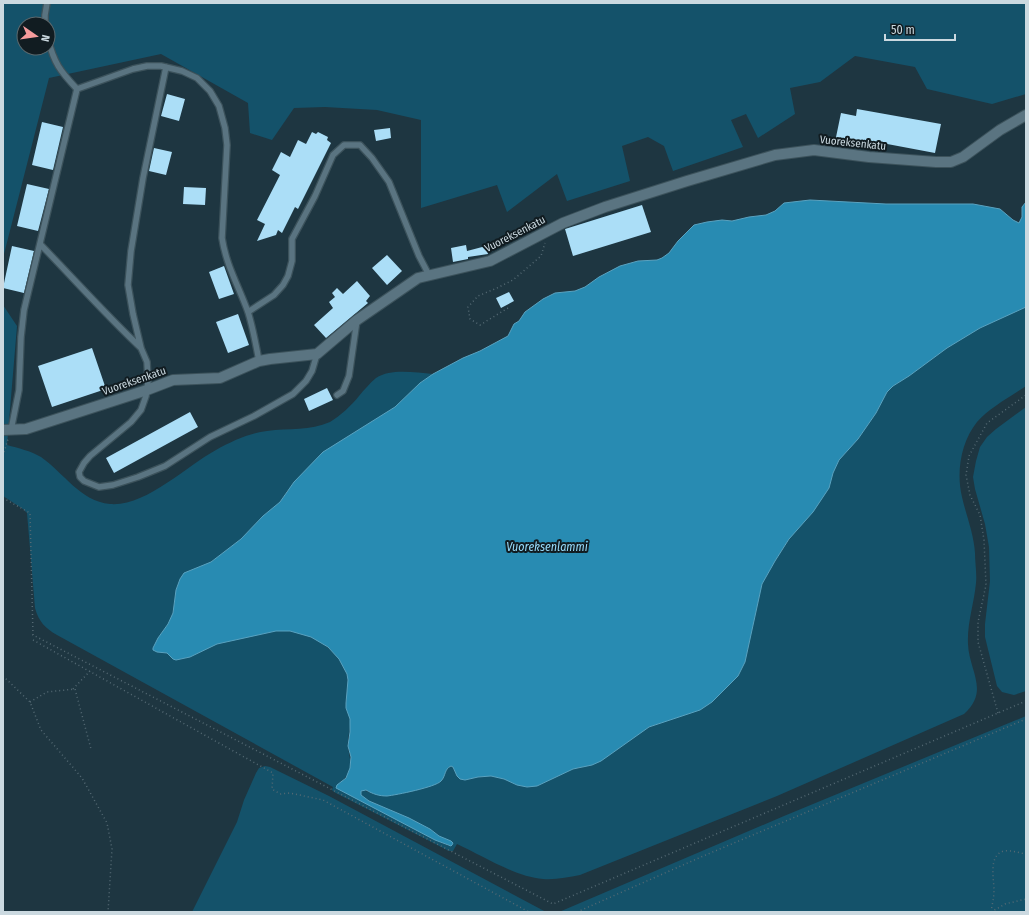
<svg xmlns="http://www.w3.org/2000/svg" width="1029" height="915" font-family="'Fira Sans Condensed',sans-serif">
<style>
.green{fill:#14526a;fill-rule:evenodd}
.water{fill:#288bb2;stroke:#59a2c0}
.building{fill:#abdef7}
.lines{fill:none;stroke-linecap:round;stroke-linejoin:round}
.lane-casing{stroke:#3c525b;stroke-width:8}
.street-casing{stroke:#3c525b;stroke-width:12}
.path{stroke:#556a74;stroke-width:1.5;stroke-dasharray:1 3;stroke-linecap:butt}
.lane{stroke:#5a7481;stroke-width:5.5}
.street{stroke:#5a7481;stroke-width:10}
.labels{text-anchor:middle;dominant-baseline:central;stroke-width:4;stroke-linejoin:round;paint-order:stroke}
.street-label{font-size:11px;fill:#cbd9e0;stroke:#111c21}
.water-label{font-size:12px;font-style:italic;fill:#97dbfb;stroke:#111c21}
</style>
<rect width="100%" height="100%" fill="#1e3641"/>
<path class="green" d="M3 3H1026V94L992 104 927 89 915 67 855 56 820 82 790 88 795 114 758 138 746 114 731 120 743 147 673 171 664 146 648 137 622 146 630 181 567 201 557 174 507 212 497 185 421 208V120L377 110 325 107 294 108 272 140 250 133 248 103 161 54 49 78 3 258ZM24 24H48V48H24Z
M3 305 17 326 7 445C18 448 31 451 41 457 64 473 80 501 110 504 146 507 186 466 216 450 232 441 250 433 267 431 289 428 310 431 330 422 340 416 352 405 359 396 364 390 370 383 376 378 392 368 415 373 433 374L420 383 395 407 374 421 287 491 280 502 263 516 241 539 211 562 180 579 176 590 173 613 168 624 158 638 155 651 167 653 173 659C193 660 198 651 215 644 223 641 233 640 242 638 257 635 274 629 290 631 311 633 334 648 344 667 352 680 345 691 346 705 347 710 350 715 350 720 351 729 347 738 348 747 349 755 352 763 349 771 347 777 342 781 337 785L435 840 449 846 451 841 439 836 430 829 409 818 369 801 361 795V791L363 790 374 794 387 796 444 777 446 769 451 766 453 767 457 776 465 780 478 777 491 776 504 779 517 785 537 786 573 769 581 768 644 729 659 724 738 676 745 662 762 584 775 561 833 473 839 460 858 439 876 413 887 392 893 386 909 376 947 348 980 328 1026 307V386C1011 396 989 408 977 422 961 442 956 472 962 497 966 515 974 534 975 553 975 563 977 574 976 583 974 604 967 623 968 644 969 671 990 691 964 714L777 796 580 875C568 877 556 880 543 879 516 877 483 856 457 844L453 851H449L334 792 332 790 333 787 57 635C45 628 39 622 35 608L27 513 23 509 3 496Z
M1026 407V691L1014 695 1002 692 997 686 985 637V624L990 581 989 547 985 524 975 489 973 477 976 461 980 447 987 437 996 429Z
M1026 716V912H559L784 816Z
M265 766 270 767 329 796 546 912H192L237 822 244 800 256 773 259 768Z"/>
<path class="water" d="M810 200 886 204H973L1000 209 1013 220 1019 223 1022 217V207L1026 202V307L980 328 947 348 909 376 893 386 887 392 876 413 858 439 839 460 833 473 829 488 813 512 789 539 775 561 762 584 745 662 738 676 712 702 700 710 649 727 601 761 592 765 573 769 537 786 527 787 517 785 504 779 491 776 478 777 465 780 460 779 457 776 453 767 451 766C444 769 446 776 441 781 436 787 396 795 387 796 379 796 373 794 366 790L361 791V795L369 801 409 818 430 829 439 836 451 841 453 843 452 845 451 846 435 840 336 788 337 785 346 778 350 768 351 757 348 746 350 732V719L346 708V703L348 680 347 674 339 659 328 647 311 637 290 631H276L217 644 190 657 176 660 173 659 167 653 157 652 153 650V648L158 638 168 624 173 613 176 590 180 579 184 573 211 562 241 539 263 516 280 502 294 482 323 452 395 407 420 383 433 374 463 358 480 351 508 336 514 324 519 321 525 312 543 299 555 293 575 291 585 287 599 277 620 266 638 261 657 260 662 258 669 253 678 241 694 225 707 222 722 220 732 221 749 217 766 215 775 211 784 203Z"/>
<path class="building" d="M167 94 185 99 179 121 161 116Z
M857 109 941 124 935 153 866 140 865 148 835 142 841 113 856 116Z
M42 122 63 127 53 170 32 165Z
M390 128 391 138 376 141 374 130Z
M312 132 316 134 318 132 328 137 327 140 331 143 298 209 295 207 282 233 278 230 276 235 257 241 265 224 257 220 280 175 272 170 281 152 290 157 298 140 306 144Z
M154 148 172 152 166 175 149 171Z
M27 184 49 189 38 231 17 226Z
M184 187 206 188 205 205 183 204Z
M642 205 651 232 573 256 565 229Z
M466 245 467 251 486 246 488 254 468 257V259L453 262 451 248Z
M12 246 34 251 24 293 3 288Z
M387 255 402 271 387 285 372 268Z
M224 266 234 294 219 299 209 272Z
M357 281 370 296 366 301 368 303 326 338 314 325 333 308 329 302 335 297 332 293 337 288 343 294Z
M509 292 514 301 501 308 496 298Z
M238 314 249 345 228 353 216 322Z
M92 348 106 389 52 407 38 366Z
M327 388 333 400 309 411 304 399Z
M190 412 198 427 114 473 106 458Z"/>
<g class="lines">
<g class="lane-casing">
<path id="lane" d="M45 24V15L47 3
M166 67 143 178 131 251 128 285 133 314 141 348 147 362 148 381 146 396 141 410 131 422 90 456 84 463 79 472 80 477 84 481 99 487 113 485 138 477 165 466 210 437 254 416 293 394 306 381 312 371 317 354
M77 89 133 69 147 66H161L182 71 197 78 210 91 219 106 225 128 227 145 222 238C226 265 239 287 248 312 253 328 256 345 259 361
M41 245C74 279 106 315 141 348
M248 312 274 295 283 285 288 276 292 261V239L315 196 333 155 344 145H360L372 158 389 182 419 256 429 275
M337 395 343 391 349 376 357 320
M11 430 19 390 21 337 24 310 77 89C60 71 54 63 48 39"/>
</g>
<g class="street-casing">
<path id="street" d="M3 430 26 429 147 390 173 380 220 378 259 361 270 359 317 354 357 320 418 278 490 261 563 223 605 207 687 181 775 155 814 150 869 157 936 162H951L963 157 1000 130 1026 115"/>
</g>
<path class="path" d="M508 308 480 325 470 319 468 307 478 296 497 288 513 280 541 256 545 243
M3 456 8 439
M3 498 30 513 33 635 553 904 1026 701
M33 640 273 773 272 789 280 794 290 793 323 800 529 912
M3 676 30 702 41 730 82 778 107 823 112 849 108 912
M73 689 90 671
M30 702 47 692 75 689 91 749
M998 713 978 642V622L986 585 984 540 980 515 970 495 966 475 969 456 987 423 1026 395
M577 912 701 857 1026 719
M991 912C992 905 994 898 994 890 994 879 988 855 1004 851 1011 850 1020 853 1026 854
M991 912 1005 904 1026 899"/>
<use href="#lane" class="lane"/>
<use href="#street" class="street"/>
</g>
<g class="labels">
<g class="street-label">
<text transform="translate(853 143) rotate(6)">Vuoreksenkatu</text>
<text transform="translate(515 234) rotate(-27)">Vuoreksenkatu</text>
<text transform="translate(134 381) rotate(-19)">Vuoreksenkatu</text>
</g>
<g class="water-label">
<text x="547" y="547">Vuoreksenlammi</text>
</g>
</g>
<rect width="1029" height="915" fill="none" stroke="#cbd9e0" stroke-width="8"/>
<g transform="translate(36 36) rotate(103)"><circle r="19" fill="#111c21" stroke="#5b686d"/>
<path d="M0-3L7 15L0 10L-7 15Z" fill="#f59b9c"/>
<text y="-6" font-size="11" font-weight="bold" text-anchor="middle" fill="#cbd9e0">N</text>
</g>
<path d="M885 34v6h70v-6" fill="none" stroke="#cbd9e0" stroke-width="2"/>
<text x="891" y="34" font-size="12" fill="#cbd9e0" stroke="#111c21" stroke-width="3" paint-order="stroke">50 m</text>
</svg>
